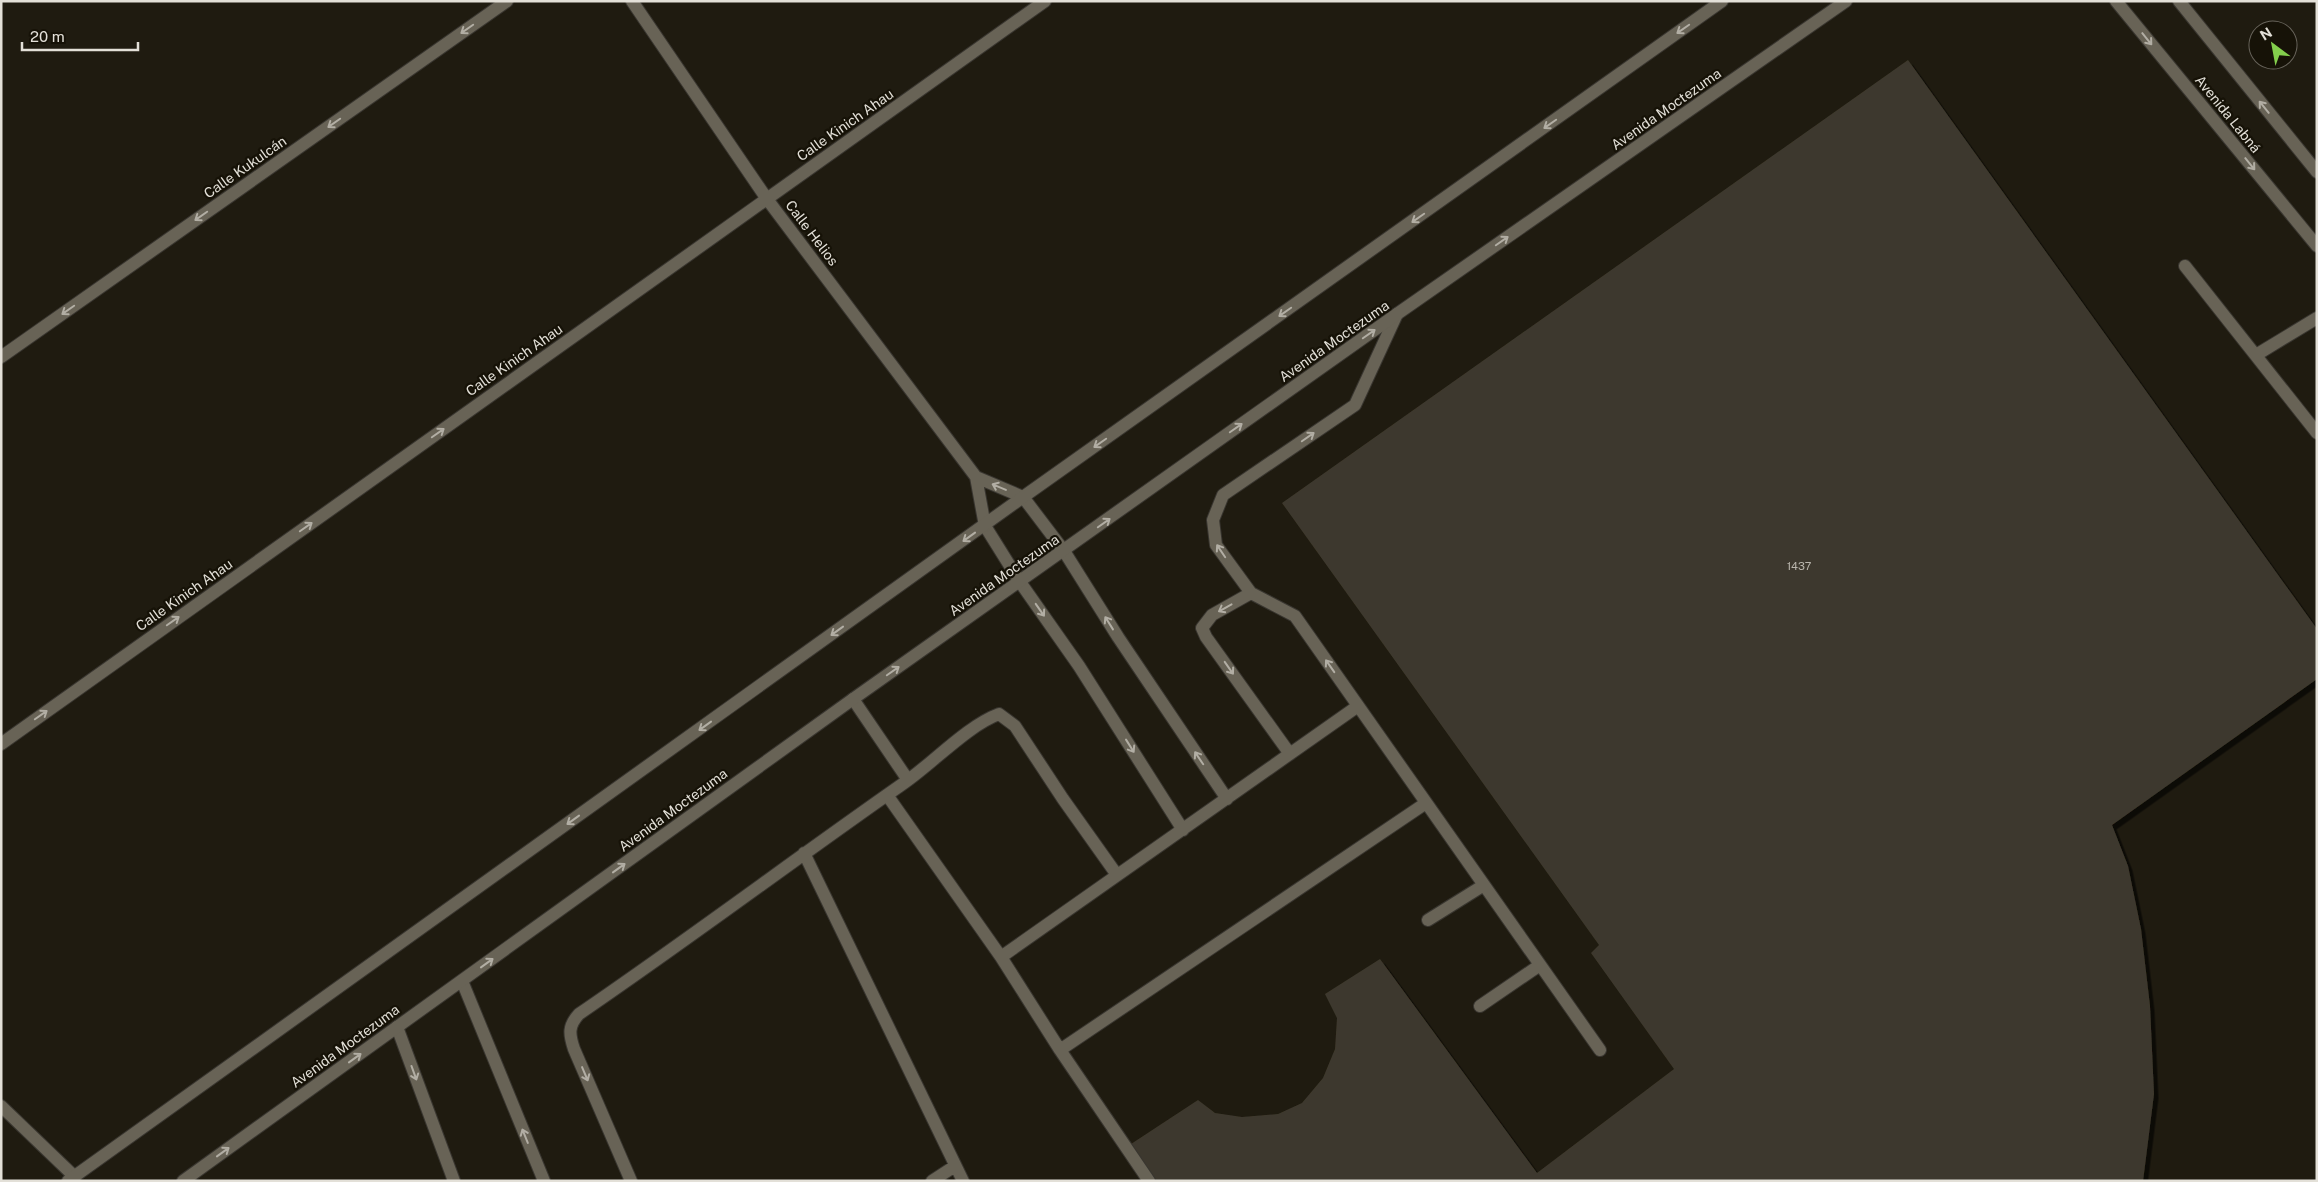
<svg xmlns="http://www.w3.org/2000/svg" width="2318" height="1182" font-family="'Public Sans',sans-serif">
<style>
.building{fill:#3e392d;filter:url(#shadow)}
.lines{fill:none;stroke-linecap:round;stroke-linejoin:round}
.service-casing{stroke:#393630;stroke-width:14}
.minor-casing{stroke:#393630;stroke-width:14}
.tertiary-casing{stroke:#393630;stroke-width:14}
.service{stroke:#686356;stroke-width:12}
.minor{stroke:#686356;stroke-width:12}
.tertiary{stroke:#686356;stroke-width:12}
.oneway{stroke:#b2aea4}
.labels{text-anchor:middle;dominant-baseline:central;stroke-width:4.5;stroke-linejoin:round;paint-order:stroke}
.number-label{font-size:11px;fill:#bab6ad}
.street-label{font-size:14px;fill:#e3e0d8;stroke:#161207}
</style>
<defs>
<filter id="shadow"><feDropShadow dx="4.5" dy="4.5" stdDeviation="0" flood-color="#0009"/></filter>
</defs>
<rect width="100%" height="100%" fill="#1f1b10"/>
<path class="building" d="M1908 60 2317 629V679L2112 825 2128 866 2141 929 2150 1006 2154 1094 2143 1181H1156L1131 1144 1198 1100 1215 1113 1242 1117 1278 1114 1302 1103 1323 1078 1335 1049 1337 1018 1325 994 1380 959 1537 1173 1674 1069 1591 953 1599 945 1282 503Z"/>
<g class="lines">
<g class="service-casing">
<path id="service" d="M2185 266 2317 433
M1397 314 1355 405 1223 495 1213 520 1216 545 1251 593 1295 616 1600 1050
M2256 355 2317 318
M1023 497 1064 551 1118 637 1227 799
M985 526 1020 582 1079 666 1183 830
M1251 593 1212 615 1202 628 1206 637 1290 754
M853 699 908 780
M887 795 1001 957 1060 1050 1149 1181
M804 853 963 1181
M1428 920 1484 885
M1001 957 1358 706
M462 981 544 1181
M1480 1006 1540 965
M397 1027 454 1181
M1060 1050 1426 803
M1 1106 75 1177
M631 1181 574 1049C569 1034 568 1026 579 1014 689 939 795 859 904 783 933 763 967 726 999 714L1015 726 1063 799 1117 875
M932 1181 955 1166"/>
</g>
<g class="minor-casing">
<path id="minor" d="M632 1 767 199 976 477 985 526
M2116 1 2317 246
M2179 1 2317 172
M1 357 507 1
M976 477 1023 497
M1 744 1045 1"/>
</g>
<g class="tertiary-casing">
<path id="tertiary" d="M68 1181 1023 497 1722 1
M183 1181 853 699 1397 314 1846 1"/>
</g>
<use href="#service" class="service"/>
<use href="#minor" class="minor"/>
<use href="#tertiary" class="tertiary"/>
</g>
<defs><path id="oneway-shaft" d="M-6 0H5M1.5-3L5.5 0L1.5 3" fill="none" stroke-width="1.6" stroke-linecap="round" stroke-linejoin="round" transform="scale(1.25)"/></defs>
<g class="oneway">
<use href="#oneway-shaft" transform="translate(467 29) rotate(145)"/>
<use href="#oneway-shaft" transform="translate(1683 29) rotate(145)"/>
<use href="#oneway-shaft" transform="translate(2147 39) rotate(51)"/>
<use href="#oneway-shaft" transform="translate(2264 107) rotate(-129)"/>
<use href="#oneway-shaft" transform="translate(334 123) rotate(145)"/>
<use href="#oneway-shaft" transform="translate(1550 124) rotate(145)"/>
<use href="#oneway-shaft" transform="translate(2250 164) rotate(51)"/>
<use href="#oneway-shaft" transform="translate(201 216) rotate(145)"/>
<use href="#oneway-shaft" transform="translate(1418 218) rotate(145)"/>
<use href="#oneway-shaft" transform="translate(1502 241) rotate(-35)"/>
<use href="#oneway-shaft" transform="translate(68 310) rotate(145)"/>
<use href="#oneway-shaft" transform="translate(1285 312) rotate(145)"/>
<use href="#oneway-shaft" transform="translate(1369 334) rotate(-35)"/>
<use href="#oneway-shaft" transform="translate(1236 428) rotate(-35)"/>
<use href="#oneway-shaft" transform="translate(438 433) rotate(-35)"/>
<use href="#oneway-shaft" transform="translate(1308 437) rotate(-35)"/>
<use href="#oneway-shaft" transform="translate(1100 443) rotate(145)"/>
<use href="#oneway-shaft" transform="translate(999 487) rotate(-157)"/>
<use href="#oneway-shaft" transform="translate(1104 523) rotate(-35)"/>
<use href="#oneway-shaft" transform="translate(306 527) rotate(-35)"/>
<use href="#oneway-shaft" transform="translate(969 537) rotate(144)"/>
<use href="#oneway-shaft" transform="translate(1221 551) rotate(-124)"/>
<use href="#oneway-shaft" transform="translate(1225 608) rotate(151)"/>
<use href="#oneway-shaft" transform="translate(1040 610) rotate(55)"/>
<use href="#oneway-shaft" transform="translate(173 621) rotate(-35)"/>
<use href="#oneway-shaft" transform="translate(1109 623) rotate(-122)"/>
<use href="#oneway-shaft" transform="translate(837 631) rotate(144)"/>
<use href="#oneway-shaft" transform="translate(1330 666) rotate(-125)"/>
<use href="#oneway-shaft" transform="translate(1229 668) rotate(55)"/>
<use href="#oneway-shaft" transform="translate(893 671) rotate(-35)"/>
<use href="#oneway-shaft" transform="translate(41 715) rotate(-35)"/>
<use href="#oneway-shaft" transform="translate(705 726) rotate(144)"/>
<use href="#oneway-shaft" transform="translate(1130 746) rotate(58)"/>
<use href="#oneway-shaft" transform="translate(1199 758) rotate(-124)"/>
<use href="#oneway-shaft" transform="translate(573 820) rotate(144)"/>
<use href="#oneway-shaft" transform="translate(619 868) rotate(-36)"/>
<use href="#oneway-shaft" transform="translate(487 963) rotate(-36)"/>
<use href="#oneway-shaft" transform="translate(355 1058) rotate(-36)"/>
<use href="#oneway-shaft" transform="translate(414 1073) rotate(70)"/>
<use href="#oneway-shaft" transform="translate(585 1074) rotate(67)"/>
<use href="#oneway-shaft" transform="translate(525 1136) rotate(-112)"/>
<use href="#oneway-shaft" transform="translate(223 1152) rotate(-36)"/>
</g>
<g class="labels">
<g class="number-label">
<text x="1799" y="566">1437</text>
</g>
<g class="street-label">
<text transform="translate(1666 109) rotate(-35)">Avenida Moctezuma</text>
<text transform="translate(2228 114) rotate(51)">Avenida Labná</text>
<text transform="translate(845 125) rotate(-35)">Calle Kinich Ahau</text>
<text transform="translate(245 167) rotate(-35)">Calle Kukulcán</text>
<text transform="translate(812 233) rotate(53)">Calle Helios</text>
<text transform="translate(1334 341) rotate(-35)">Avenida Moctezuma</text>
<text transform="translate(514 360) rotate(-35)">Calle Kinich Ahau</text>
<text transform="translate(1004 575) rotate(-35)">Avenida Moctezuma</text>
<text transform="translate(184 595) rotate(-35)">Calle Kinich Ahau</text>
<text transform="translate(673 810) rotate(-36)">Avenida Moctezuma</text>
<text transform="translate(345 1046) rotate(-36)">Avenida Moctezuma</text>
</g>
</g>
<rect width="2318" height="1182" fill="none" stroke="#e3e0d8" stroke-width="5"/>
<g transform="translate(2273 45) rotate(328)"><circle r="24" fill="#161207" stroke="#68645b"/>
<path d="M0-4L9 19L0 12L-9 19Z" fill="#84cf4d"/>
<text y="-8" font-size="14" font-weight="bold" text-anchor="middle" fill="#e3e0d8">N</text>
</g>
<path d="M22 42v8h116v-8" fill="none" stroke="#e3e0d8" stroke-width="2.5"/>
<text x="30" y="42" font-size="15" fill="#e3e0d8" stroke="#161207" stroke-width="4" paint-order="stroke">20 m</text>
</svg>
